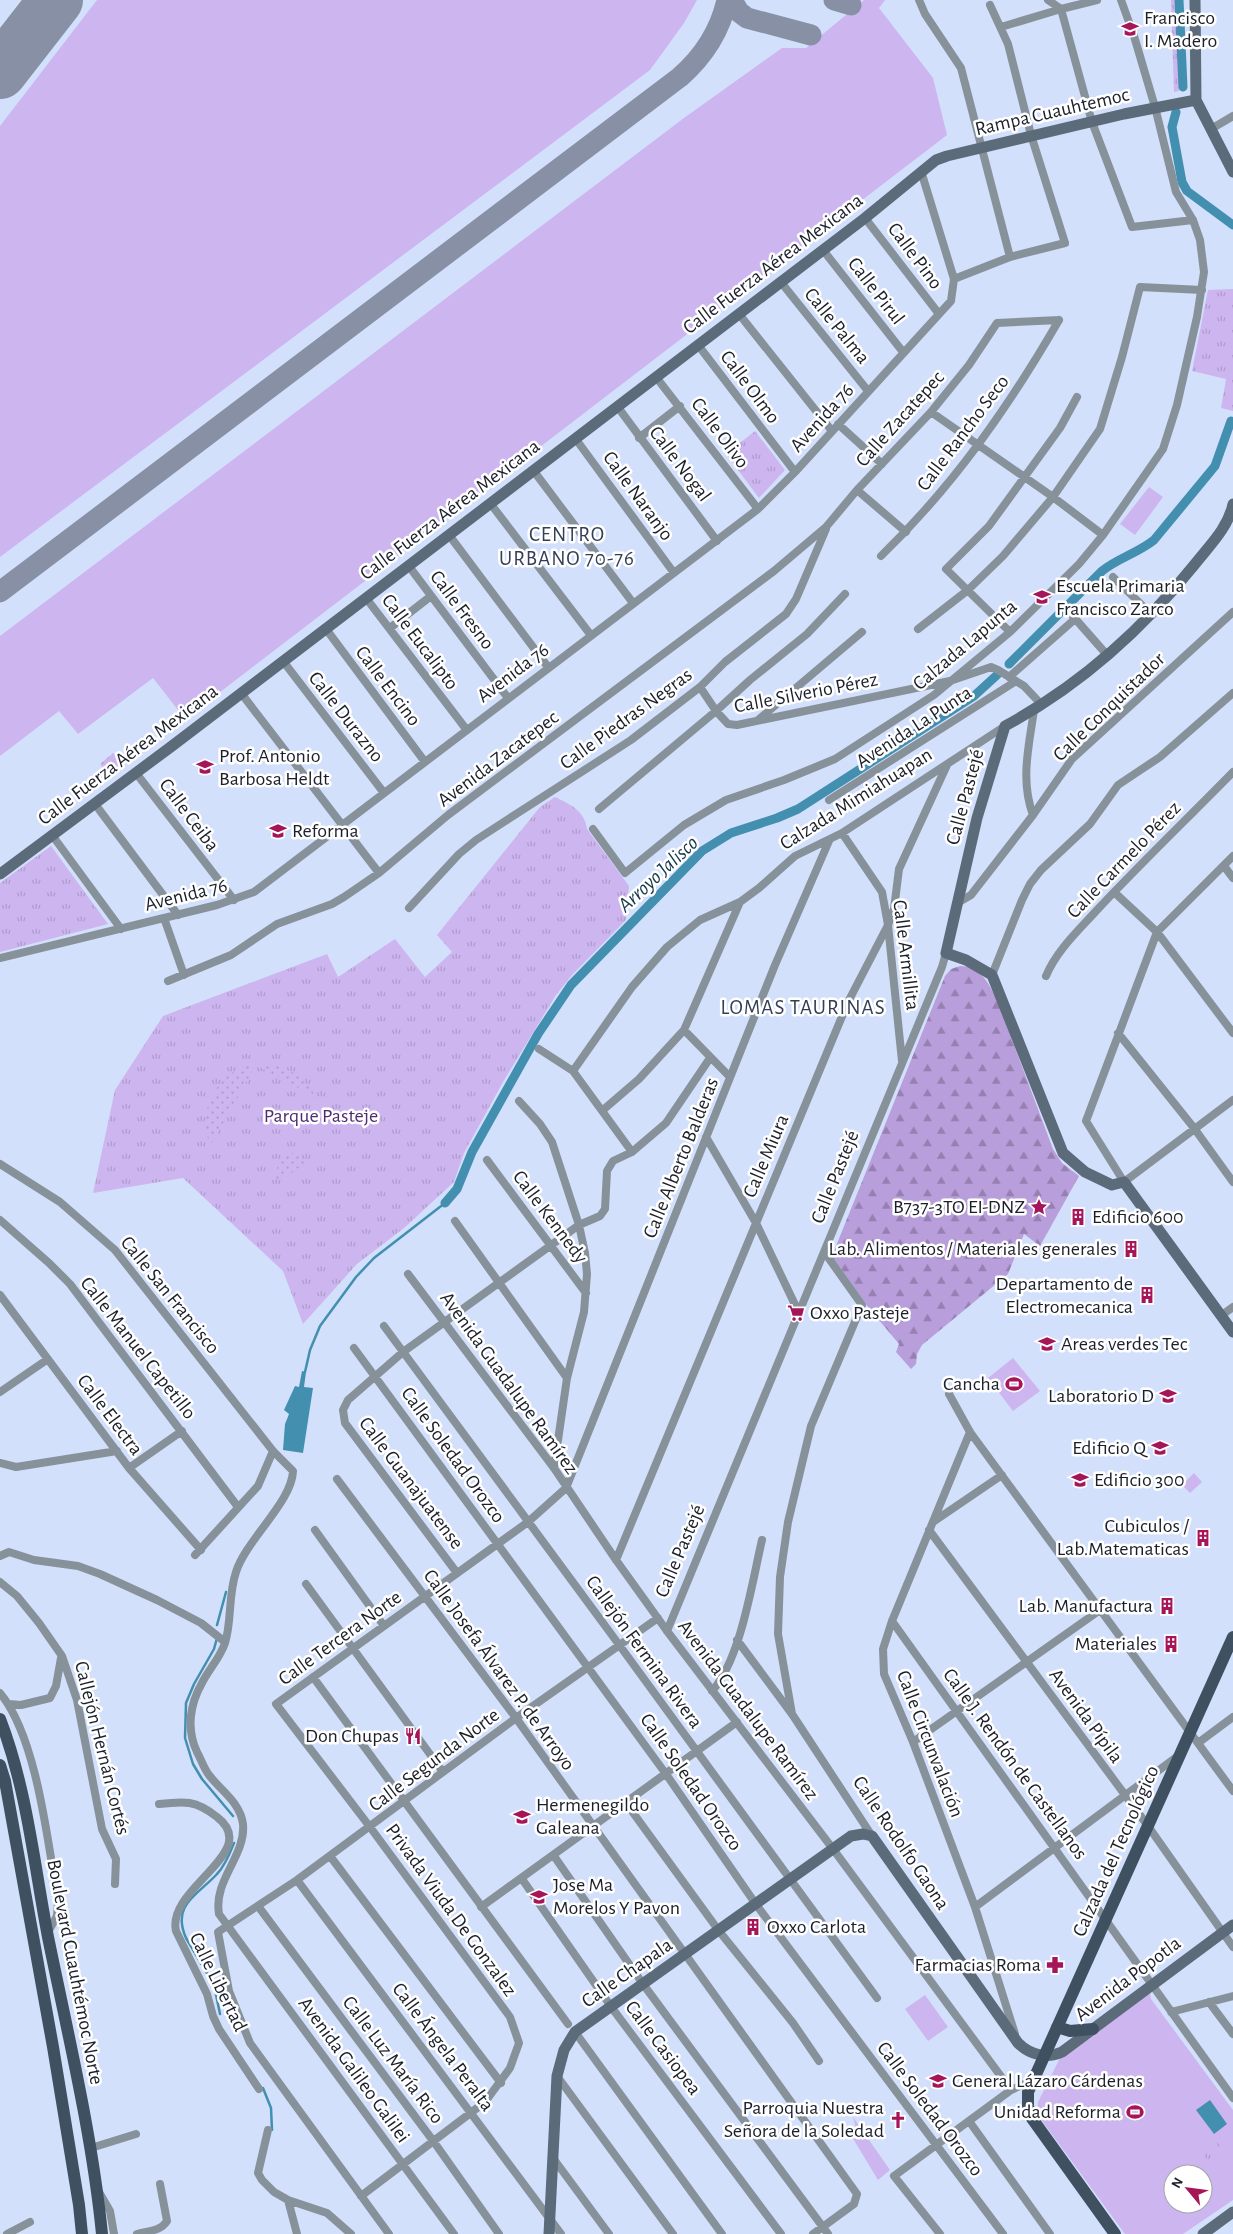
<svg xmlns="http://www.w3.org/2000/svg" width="1233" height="2234" font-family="'Alegreya Sans',sans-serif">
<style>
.grass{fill:#cdb5ef;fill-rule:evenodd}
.forest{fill:url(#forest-firs)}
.park{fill:url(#park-tufts)}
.garden{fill:url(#garden-dots)}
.water{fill:#438faf}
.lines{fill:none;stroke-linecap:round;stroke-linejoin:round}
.stream{stroke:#438faf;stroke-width:2.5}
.canal{stroke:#438faf;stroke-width:9}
.taxiway{stroke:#8790a5;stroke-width:21}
.runway{stroke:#8790a5;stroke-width:54}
.street{stroke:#87919a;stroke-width:8}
.secondary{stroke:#5c6b79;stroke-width:11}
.primary{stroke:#3f5060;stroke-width:12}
.labels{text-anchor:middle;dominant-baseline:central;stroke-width:5;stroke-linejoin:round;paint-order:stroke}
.poi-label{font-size:20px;fill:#1b1f29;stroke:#fff;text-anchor:end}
.street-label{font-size:20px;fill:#1b1f29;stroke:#fff}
.park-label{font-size:20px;fill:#4e2c73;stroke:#fff}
.neighbourhood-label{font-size:21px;letter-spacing:1px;fill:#343e54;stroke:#fff}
.water-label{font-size:21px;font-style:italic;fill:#143746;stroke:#fff}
</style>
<defs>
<pattern id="forest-firs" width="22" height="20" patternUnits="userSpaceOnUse" patternTransform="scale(1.25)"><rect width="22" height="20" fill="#b89eda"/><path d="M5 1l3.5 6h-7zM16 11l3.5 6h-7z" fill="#9580b1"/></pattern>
<pattern id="park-tufts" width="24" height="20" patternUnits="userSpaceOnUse" patternTransform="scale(1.25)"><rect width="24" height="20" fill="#cdb5ef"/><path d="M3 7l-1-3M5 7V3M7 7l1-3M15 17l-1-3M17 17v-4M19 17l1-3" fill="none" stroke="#af9bcd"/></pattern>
<pattern id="garden-dots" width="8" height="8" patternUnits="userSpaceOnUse" patternTransform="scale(1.25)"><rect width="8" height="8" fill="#cdb5ef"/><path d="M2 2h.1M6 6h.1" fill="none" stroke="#af9bcd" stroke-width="1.8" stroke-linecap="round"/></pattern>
</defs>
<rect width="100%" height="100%" fill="#d3e0fc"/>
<path class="grass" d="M97 0H697L684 23 650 70 0 557V126Z
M864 0H885L879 8 933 78 947 135 185 719 153 678 78 734 59 711 0 756V636L684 118 782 48H806Z
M1149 487 1163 497 1135 535 1120 524Z
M1013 1358 1040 1391 1013 1411 988 1378Z
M1194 1473 1202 1482 1190 1493 1182 1485Z
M1150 1993 1151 1999 1233 2110V2200L1183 2234H1125L1037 2114 1038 2102 1060 2058ZM1173 2174H1203V2204H1173Z
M925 1995 948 2027 928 2041 905 2009Z
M853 2117 890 2170 878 2180 852 2137 857 2133Z"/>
<path class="forest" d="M960 966C981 967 988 982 997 1000L1053 1149 1062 1163 1079 1176 1040 1246 1024 1234 1008 1274 922 1345 917 1354 916 1364 911 1369 896 1352 899 1344 868 1307 832 1256 945 976 951 969Z"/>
<path class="park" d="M1171 0H1177V2L1179 85V91L1174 92Z
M1233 289V411L1221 408 1226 379 1192 371 1208 290Z
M755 431 785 470 759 498 726 454Z
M555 797C570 804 585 811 587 829L629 886 626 920 572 975 556 995 503 1082 464 1153 454 1182 404 1228 357 1264 303 1324 283 1271 183 1178 93 1193 115 1090 163 1016 327 954 338 977 395 939 425 977 452 952 437 935 540 807Z
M51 846 108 924 0 952V883Z
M1217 2142 1227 2155 1212 2166 1202 2153Z"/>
<path class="garden" d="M113 753 124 766 109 777 100 764Z
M270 1064C294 1070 303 1077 317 1098L256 1065 210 1146C209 1140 206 1134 206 1127 203 1100 223 1071 250 1065 256 1064 263 1064 270 1064Z
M287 1150 307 1161 288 1176 270 1181Z"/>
<path class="water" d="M302 1371 306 1372 304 1387 313 1388 303 1453 283 1450 285 1424 289 1414 284 1410 295 1386 299 1387Z
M1210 2100 1227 2124 1214 2134 1196 2110Z"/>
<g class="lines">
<path class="stream" d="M305 1372 310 1350 320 1326 356 1277 374 1258 445 1203
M217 1625 226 1592
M217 1638 214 1649 194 1684 186 1703 185 1738 193 1764 202 1779 233 1816
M220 2014 214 1985 186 1938C171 1904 198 1895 217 1874 225 1866 230 1853 234 1843
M263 2088 271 2108 272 2130"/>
<path class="canal" d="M1179 0 1183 87
M1176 112 1172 127 1182 182 1187 191 1233 225
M1009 664 1102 571C1118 558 1138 553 1154 540L1215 466 1231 421
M445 1203 457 1189 472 1152 538 1034 571 985 702 851 731 833 777 818 798 809 974 696 997 675"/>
<path class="taxiway" d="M732 0 739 12 747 18 811 35
M834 0 851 5
M0 592 680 77C704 56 720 31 727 0"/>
<path class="runway" d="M0 72 56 0"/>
<path class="street" d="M919 0 925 14 961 68 1010 257
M1048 0 1061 9 1092 122 1132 227 1193 220
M1001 27 1061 9 1097 0
M1211 129 1233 116
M865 218 939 314
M823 250 903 352
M954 279 1010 257 1065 243 1031 135 1008 44 990 5
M780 281 868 391
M739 314 832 431
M698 345 795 472
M656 377 758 509
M617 406 717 541
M931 412 1053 497 1103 535
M838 424 882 464
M575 438 674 573
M639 438 680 406
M533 470 633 603
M857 490 906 532
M490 503 590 634
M449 535 548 667
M881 556C954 485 1008 408 1059 320
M408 565 508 698
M1113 577 1152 615
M366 598 466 729
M1071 614 1108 656
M390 628 431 596
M326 629 425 762
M918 629 968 590 1003 556 1053 497 1100 429 1122 357 1140 287 1202 290
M1010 632 946 569 989 526 1060 428 1077 397
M283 661 384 793
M1009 677 1075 619
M700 687 716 711 728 724 737 725 950 681 991 667 998 670 1024 686 1041 704
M241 693 379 873
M758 720 862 632
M136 773 234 900
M829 800 1016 681
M95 804 178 915
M599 809 716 711 750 680 807 634 845 594
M1033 815C1020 780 1029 746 1034 710
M593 829 625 873 684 825 726 800 784 780 835 759 934 695 1010 632 1079 564 1103 535 1163 449 1177 405 1197 317 1204 272 1200 240 1193 220 1176 192 1155 107 1134 36 1121 0
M842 833 882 892 888 925 902 1061
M52 835 121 929
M1233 856 1157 932 1086 1121 1124 1182 1233 1100
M1224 866 1233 878
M1114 892 1157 932 1233 1033
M959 902 971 895 1033 815 1072 759 1233 612
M409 908 459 854 476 840 631 740 700 687 725 662 786 614 796 599 826 529
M164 918 184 975
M0 958 217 905 254 892 758 509 795 472 951 301 954 279 921 171
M992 975 1022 900 1030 884 1041 870 1090 824 1118 785 1160 757 1233 693
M1046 976C1057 950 1078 931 1097 910 1141 863 1188 818 1233 772
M168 981 231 955 277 924 332 904 344 897 379 873 448 815 774 571 826 527 857 490 931 412 969 365 997 323 1059 320
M684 1030 730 1077
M1118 1033 1194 1128 1233 1182
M539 1049 573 1071 632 1152
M573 1071 632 987 667 947 700 920 740 902 759 888 795 856 842 833 1005 726
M519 1101 540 1124 552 1142 579 1225 585 1253 587 1274 584 1312 567 1378 554 1468
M603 1110 639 1079 684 1030 740 902
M706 1137 756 1223 799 1313
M487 1160 586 1293
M0 1164 60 1202 115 1250 273 1451 293 1471C292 1502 246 1540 236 1572 228 1595 232 1621 225 1643 220 1658 209 1669 202 1683 190 1704 186 1729 197 1752 201 1759 204 1769 209 1775 221 1791 240 1802 243 1824 246 1856 213 1880 219 1914L454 2234
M0 1220 49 1263 70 1284 238 1507
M455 1221 567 1378
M408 1274 554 1468 616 1560 667 1631 833 1849 1011 2090
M0 1295 129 1468 201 1550
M1222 1315 1233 1307
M384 1326 620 1646 877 1998
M354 1348 666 1774 755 1903 1003 2234
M0 1392 48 1359
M949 1394 970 1432 1233 1791
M970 1432 892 1621 883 1649 884 1674 913 1742 975 1907 1015 2034
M0 1463 16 1467 117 1451
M129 1468 182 1431
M337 1479 516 1718 857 2194 854 2204 813 2234
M933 1522 1002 1475
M315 1530 384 1626
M929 1530 1148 1826 1233 1947
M195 1555 258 1486 273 1451
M0 1556 9 1552 34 1560 78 1566 100 1574 157 1600 201 1623 225 1642
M616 1560 848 1002 888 925 894 909 899 869 947 765
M457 1573 345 1423 343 1410 348 1400 403 1352 579 1225 600 1216 605 1209 607 1171 613 1161 632 1152 666 1123 710 1058
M0 1582 17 1596 39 1623 62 1656 77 1700 102 1829 116 1859 115 1884
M306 1584 443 1772
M892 1621 1233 2098
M667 1631 942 967 946 953
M737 1640 792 1714 872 1836
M313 1677 568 2024
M712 1691C741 1659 752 1582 762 1540
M0 1693C37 1737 48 1844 58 1902L57 1916 48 1932
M9 1704 21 1705 50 1698 56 1686 61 1658
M792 1714 778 1634 780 1577 788 1522 811 1426 862 1305 825 1253
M913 1742 1100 1610
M1198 1743 1233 1717
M626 1803 719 1931 793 2023 819 2061
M159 1804C184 1801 196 1800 217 1817 263 1852 166 1888 176 1931L207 1994 213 2016 219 2029 259 2089
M330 1856 501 2083
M554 1856 643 1984 828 2234
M522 1879 612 2008 781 2234
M297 1880 561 2234
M258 1906 434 2142 499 2234
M481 1907 737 1722
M975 1907 1178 1756
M1209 2002 1233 2034
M1171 2012 1233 1996
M575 2032 722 2234
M557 2076 673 2234
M969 2121 1050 2234
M268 2130 258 2173 262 2180 274 2192 288 2200 327 2213 351 2234
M91 2148 136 2134
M553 2158 609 2234
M99 2192 110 2211 114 2234
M361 2196 485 2102 510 2068 519 2043 510 2017 370 1827 276 1704 528 1522 566 1488 775 965 829 841
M288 2200 297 2234
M7 2234 30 2222
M137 2234C148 2231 161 2231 167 2221L160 2184
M389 2234 250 2043 229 1991 218 1932 297 1880 516 1718 658 1618
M940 2234 894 2176 1011 2090 1033 2080"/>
<path class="secondary" d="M1195 0 1196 100 1233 172
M1233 504C1228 528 1210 545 1195 564 1142 630 1079 686 1005 726L977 818 946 953 966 960 992 975 1063 1153 1085 1172 1112 1185 1124 1182 1233 1332
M0 874 172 746 865 218 936 160 947 156 1124 114 1196 100
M549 2234 557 2076 564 2050 575 2032 851 1836 863 1834 872 1836 1018 2043C1030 2055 1047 2059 1062 2052L1233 1925
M1203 2234 1233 2212"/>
<path class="primary" d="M0 1719C27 1789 34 1864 48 1937 68 2035 92 2134 102 2234
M0 1765 5 1781 53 2047 79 2205 82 2234
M1057 2027 1070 2031 1093 2029
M1115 2234 1031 2117 1028 2106V2092L1233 1637"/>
</g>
<defs>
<g id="school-bare" transform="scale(1.35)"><path d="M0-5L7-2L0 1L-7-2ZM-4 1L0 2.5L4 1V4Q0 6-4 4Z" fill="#a51558" stroke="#fff" stroke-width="2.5" paint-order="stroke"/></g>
<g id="sight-bare" transform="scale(1.35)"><path d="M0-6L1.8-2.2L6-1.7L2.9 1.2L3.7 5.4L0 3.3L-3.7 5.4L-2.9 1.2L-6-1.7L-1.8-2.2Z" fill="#a51558" stroke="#fff" stroke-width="2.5" paint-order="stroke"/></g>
<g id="building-bare" transform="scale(1.35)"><path d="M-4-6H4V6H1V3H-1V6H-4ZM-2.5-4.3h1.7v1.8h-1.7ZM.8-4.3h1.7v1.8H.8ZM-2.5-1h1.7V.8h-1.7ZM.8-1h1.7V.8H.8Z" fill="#a51558" stroke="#fff" stroke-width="2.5" paint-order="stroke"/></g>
<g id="supermarket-bare" transform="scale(1.35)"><path d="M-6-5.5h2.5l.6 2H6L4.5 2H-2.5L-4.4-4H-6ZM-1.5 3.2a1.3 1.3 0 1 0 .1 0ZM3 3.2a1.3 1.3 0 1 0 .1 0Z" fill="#a51558" stroke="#fff" stroke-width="2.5" paint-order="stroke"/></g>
<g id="university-bare" transform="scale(1.35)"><path d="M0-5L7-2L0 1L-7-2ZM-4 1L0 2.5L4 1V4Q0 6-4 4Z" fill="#a51558" stroke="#fff" stroke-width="2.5" paint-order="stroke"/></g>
<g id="stadium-bare" transform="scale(1.35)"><path d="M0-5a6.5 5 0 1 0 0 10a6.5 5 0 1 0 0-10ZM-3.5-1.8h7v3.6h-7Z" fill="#a51558" stroke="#fff" stroke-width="2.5" paint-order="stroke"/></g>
<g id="restaurant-bare" transform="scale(1.35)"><path d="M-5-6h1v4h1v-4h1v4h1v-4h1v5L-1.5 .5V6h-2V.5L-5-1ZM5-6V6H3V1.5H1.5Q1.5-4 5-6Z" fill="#a51558" stroke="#fff" stroke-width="2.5" paint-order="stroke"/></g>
<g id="pharmacy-bare" transform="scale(1.35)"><path d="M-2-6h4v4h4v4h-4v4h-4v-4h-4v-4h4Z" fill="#a51558" stroke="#fff" stroke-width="2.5" paint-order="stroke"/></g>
<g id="church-bare" transform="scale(1.35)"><path d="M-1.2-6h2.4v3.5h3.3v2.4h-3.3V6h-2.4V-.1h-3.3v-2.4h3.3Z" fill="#a51558" stroke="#fff" stroke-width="2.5" paint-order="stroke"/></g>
</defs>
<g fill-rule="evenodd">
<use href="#school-bare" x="1130" y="29"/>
<use href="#school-bare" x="1042" y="597"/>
<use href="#school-bare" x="205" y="767"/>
<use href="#school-bare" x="278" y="831"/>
<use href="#sight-bare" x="1039" y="1207"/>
<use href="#building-bare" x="1078" y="1217"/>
<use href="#building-bare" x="1131" y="1249"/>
<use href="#building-bare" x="1147" y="1295"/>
<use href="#supermarket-bare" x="796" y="1313"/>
<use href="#university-bare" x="1047" y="1344"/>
<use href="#stadium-bare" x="1014" y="1384"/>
<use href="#university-bare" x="1168" y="1396"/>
<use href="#university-bare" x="1160" y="1448"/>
<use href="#university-bare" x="1080" y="1480"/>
<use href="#building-bare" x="1203" y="1538"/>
<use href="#building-bare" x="1167" y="1606"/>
<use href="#building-bare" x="1171" y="1644"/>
<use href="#restaurant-bare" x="413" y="1736"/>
<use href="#school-bare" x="522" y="1817"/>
<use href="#school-bare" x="539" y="1897"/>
<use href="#building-bare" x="753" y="1927"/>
<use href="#pharmacy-bare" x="1055" y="1965"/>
<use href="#school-bare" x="938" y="2081"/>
<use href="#stadium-bare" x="1135" y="2112"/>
<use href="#church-bare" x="898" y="2120"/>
</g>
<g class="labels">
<g class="poi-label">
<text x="1144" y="18" text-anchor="start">Francisco<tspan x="1144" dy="23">I. Madero</tspan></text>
<text x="1056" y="586" text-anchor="start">Escuela Primaria<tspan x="1056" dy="23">Francisco Zarco</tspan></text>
<text x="219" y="756" text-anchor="start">Prof. Antonio<tspan x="219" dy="23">Barbosa Heldt</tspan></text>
<text x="292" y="831" text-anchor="start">Reforma</text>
<text x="1025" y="1207">B737-3TO EI-DNZ</text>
<text x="1092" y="1217" text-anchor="start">Edificio 600</text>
<text x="1117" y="1249">Lab. Alimentos / Materiales generales</text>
<text x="1133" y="1284">Departamento de<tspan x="1133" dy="23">Electromecanica</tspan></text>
<text x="810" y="1313" text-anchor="start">Oxxo Pasteje</text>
<text x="1061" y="1344" text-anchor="start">Areas verdes Tec</text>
<text x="1000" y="1384">Cancha</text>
<text x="1154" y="1396">Laboratorio D</text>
<text x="1146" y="1448">Edificio Q</text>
<text x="1094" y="1480" text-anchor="start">Edificio 300</text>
<text x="1189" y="1526">Cubiculos /<tspan x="1189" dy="23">Lab.Matematicas</tspan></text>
<text x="1153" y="1606">Lab. Manufactura</text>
<text x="1157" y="1644">Materiales</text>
<text x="399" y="1736">Don Chupas</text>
<text x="536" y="1805" text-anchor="start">Hermenegildo<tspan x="536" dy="23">Galeana</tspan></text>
<text x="553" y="1885" text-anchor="start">Jose Ma<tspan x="553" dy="23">Morelos Y Pavon</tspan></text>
<text x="767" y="1927" text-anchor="start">Oxxo Carlota</text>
<text x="1041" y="1965">Farmacias Roma</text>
<text x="952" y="2081" text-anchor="start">General Lázaro Cárdenas</text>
<text x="884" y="2108">Parroquia Nuestra<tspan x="884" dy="23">Señora de la Soledad</tspan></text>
<text x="1121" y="2112">Unidad Reforma</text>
</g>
<g class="street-label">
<text transform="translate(1052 112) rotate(-13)">Rampa Cuauhtemoc</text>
<text transform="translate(915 256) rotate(53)">Calle Pino</text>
<text transform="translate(773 264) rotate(-37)">Calle Fuerza Aérea Mexicana</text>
<text transform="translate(876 291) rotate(52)">Calle Pirul</text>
<text transform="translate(837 326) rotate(51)">Calle Palma</text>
<text transform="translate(750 387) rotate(53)">Calle Olmo</text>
<text transform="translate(822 418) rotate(-48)">Avenida 76</text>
<text transform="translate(900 419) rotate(-48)">Calle Zacatepec</text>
<text transform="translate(720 433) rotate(53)">Calle Olivo</text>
<text transform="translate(963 433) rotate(-53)">Calle Rancho Seco</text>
<text transform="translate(680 464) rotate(53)">Calle Nogal</text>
<text transform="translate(638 496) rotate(54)">Calle Naranjo</text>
<text transform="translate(450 510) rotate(-37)">Calle Fuerza Aérea Mexicana</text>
<text transform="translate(462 610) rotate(53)">Calle Fresno</text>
<text transform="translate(420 642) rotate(53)">Calle Eucalipto</text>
<text transform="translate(965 645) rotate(-40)">Calzada Lapunta</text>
<text transform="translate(513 673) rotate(-37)">Avenida 76</text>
<text transform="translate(388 686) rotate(53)">Calle Encino</text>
<text transform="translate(806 693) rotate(-11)">Calle Silverio Pérez</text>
<text transform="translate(1109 707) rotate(-44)">Calle Conquistador</text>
<text transform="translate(346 717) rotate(52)">Calle Durazno</text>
<text transform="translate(626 719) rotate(-36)">Calle Piedras Negras</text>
<text transform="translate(914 727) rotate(-33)">Avenida La Punta</text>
<text transform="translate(128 755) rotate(-37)">Calle Fuerza Aérea Mexicana</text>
<text transform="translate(498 759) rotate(-37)">Avenida Zacatepec</text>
<text transform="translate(965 797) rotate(-75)">Calle Pastejé</text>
<text transform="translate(856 799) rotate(-32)">Calzada Mimiahuapan</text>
<text transform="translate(189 815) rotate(53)">Calle Ceiba</text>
<text transform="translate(1124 860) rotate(-46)">Calle Carmelo Pérez</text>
<text transform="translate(186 895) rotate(-14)">Avenida 76</text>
<text transform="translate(906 955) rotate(83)">Calle Armillita</text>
<text transform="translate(766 1156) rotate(-67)">Calle Miura</text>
<text transform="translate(681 1158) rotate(-68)">Calle Alberto Balderas</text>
<text transform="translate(835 1177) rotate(-68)">Calle Pastejé</text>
<text transform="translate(550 1217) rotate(53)">Calle Kennedy</text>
<text transform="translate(170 1295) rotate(51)">Calle San Francisco</text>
<text transform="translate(138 1348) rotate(52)">Calle Manuel Capetillo</text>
<text transform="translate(509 1383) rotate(54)">Avenida Guadalupe Ramírez</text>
<text transform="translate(110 1415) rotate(53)">Calle Electra</text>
<text transform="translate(453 1455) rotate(54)">Calle Soledad Orozco</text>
<text transform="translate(411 1483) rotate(53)">Calle Guanajuatense</text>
<text transform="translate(680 1551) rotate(-67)">Calle Pastejé</text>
<text transform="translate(340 1638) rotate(-36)">Calle Tercera Norte</text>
<text transform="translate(644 1652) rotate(54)">Callejón Fermina Rivera</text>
<text transform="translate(499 1670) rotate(54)">Calle Josefa Álvarez P. de Arroyo</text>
<text transform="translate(748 1710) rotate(53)">Avenida Guadalupe Ramírez</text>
<text transform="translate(1086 1716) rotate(54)">Avenida Pípila</text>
<text transform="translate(930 1744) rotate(69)">Calle Circunvalación</text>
<text transform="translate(102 1748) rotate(76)">Callejón Hernán Cortés</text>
<text transform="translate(434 1760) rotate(-37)">Calle Segunda Norte</text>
<text transform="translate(1015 1764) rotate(54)">Calle J. Rendón de Castellanos</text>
<text transform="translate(691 1782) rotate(55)">Calle Soledad Orozco</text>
<text transform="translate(901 1843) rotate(56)">Calle Rodolfo Gaona</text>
<text transform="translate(1116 1851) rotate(-66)">Calzada del Tecnológico</text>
<text transform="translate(451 1910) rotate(54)">Privada Viuda De Gonzalez</text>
<text transform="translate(75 1972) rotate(79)">Boulevard Cuauhtémoc Norte</text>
<text transform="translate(627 1973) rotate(-35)">Calle Chapala</text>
<text transform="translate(1128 1979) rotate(-37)">Avenida Popotla</text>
<text transform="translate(218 1982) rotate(64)">Calle Libertad</text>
<text transform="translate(443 2047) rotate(53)">Calle Ángela Peralta</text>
<text transform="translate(663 2048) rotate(53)">Calle Casiopea</text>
<text transform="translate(393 2060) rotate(53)">Calle Luz María Rico</text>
<text transform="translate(354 2070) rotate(54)">Avenida Galileo Galilei</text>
<text transform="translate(930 2109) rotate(53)">Calle Soledad Orozco</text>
</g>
<g class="park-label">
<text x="321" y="1116">Parque Pasteje</text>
</g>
<g class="neighbourhood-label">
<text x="567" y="534">CENTRO<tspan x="567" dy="24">URBANO 70-76</tspan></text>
<text x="803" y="1007">LOMAS TAURINAS</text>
</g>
<g class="water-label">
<text transform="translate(658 874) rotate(-43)">Arroyo Jalisco</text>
</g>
</g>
<g transform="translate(1188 2189) rotate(299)"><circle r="24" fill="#ffffff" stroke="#a4a5a9"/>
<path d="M0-4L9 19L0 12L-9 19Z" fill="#a51558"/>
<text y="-8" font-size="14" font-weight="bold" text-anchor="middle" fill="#1b1f29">N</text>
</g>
</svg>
